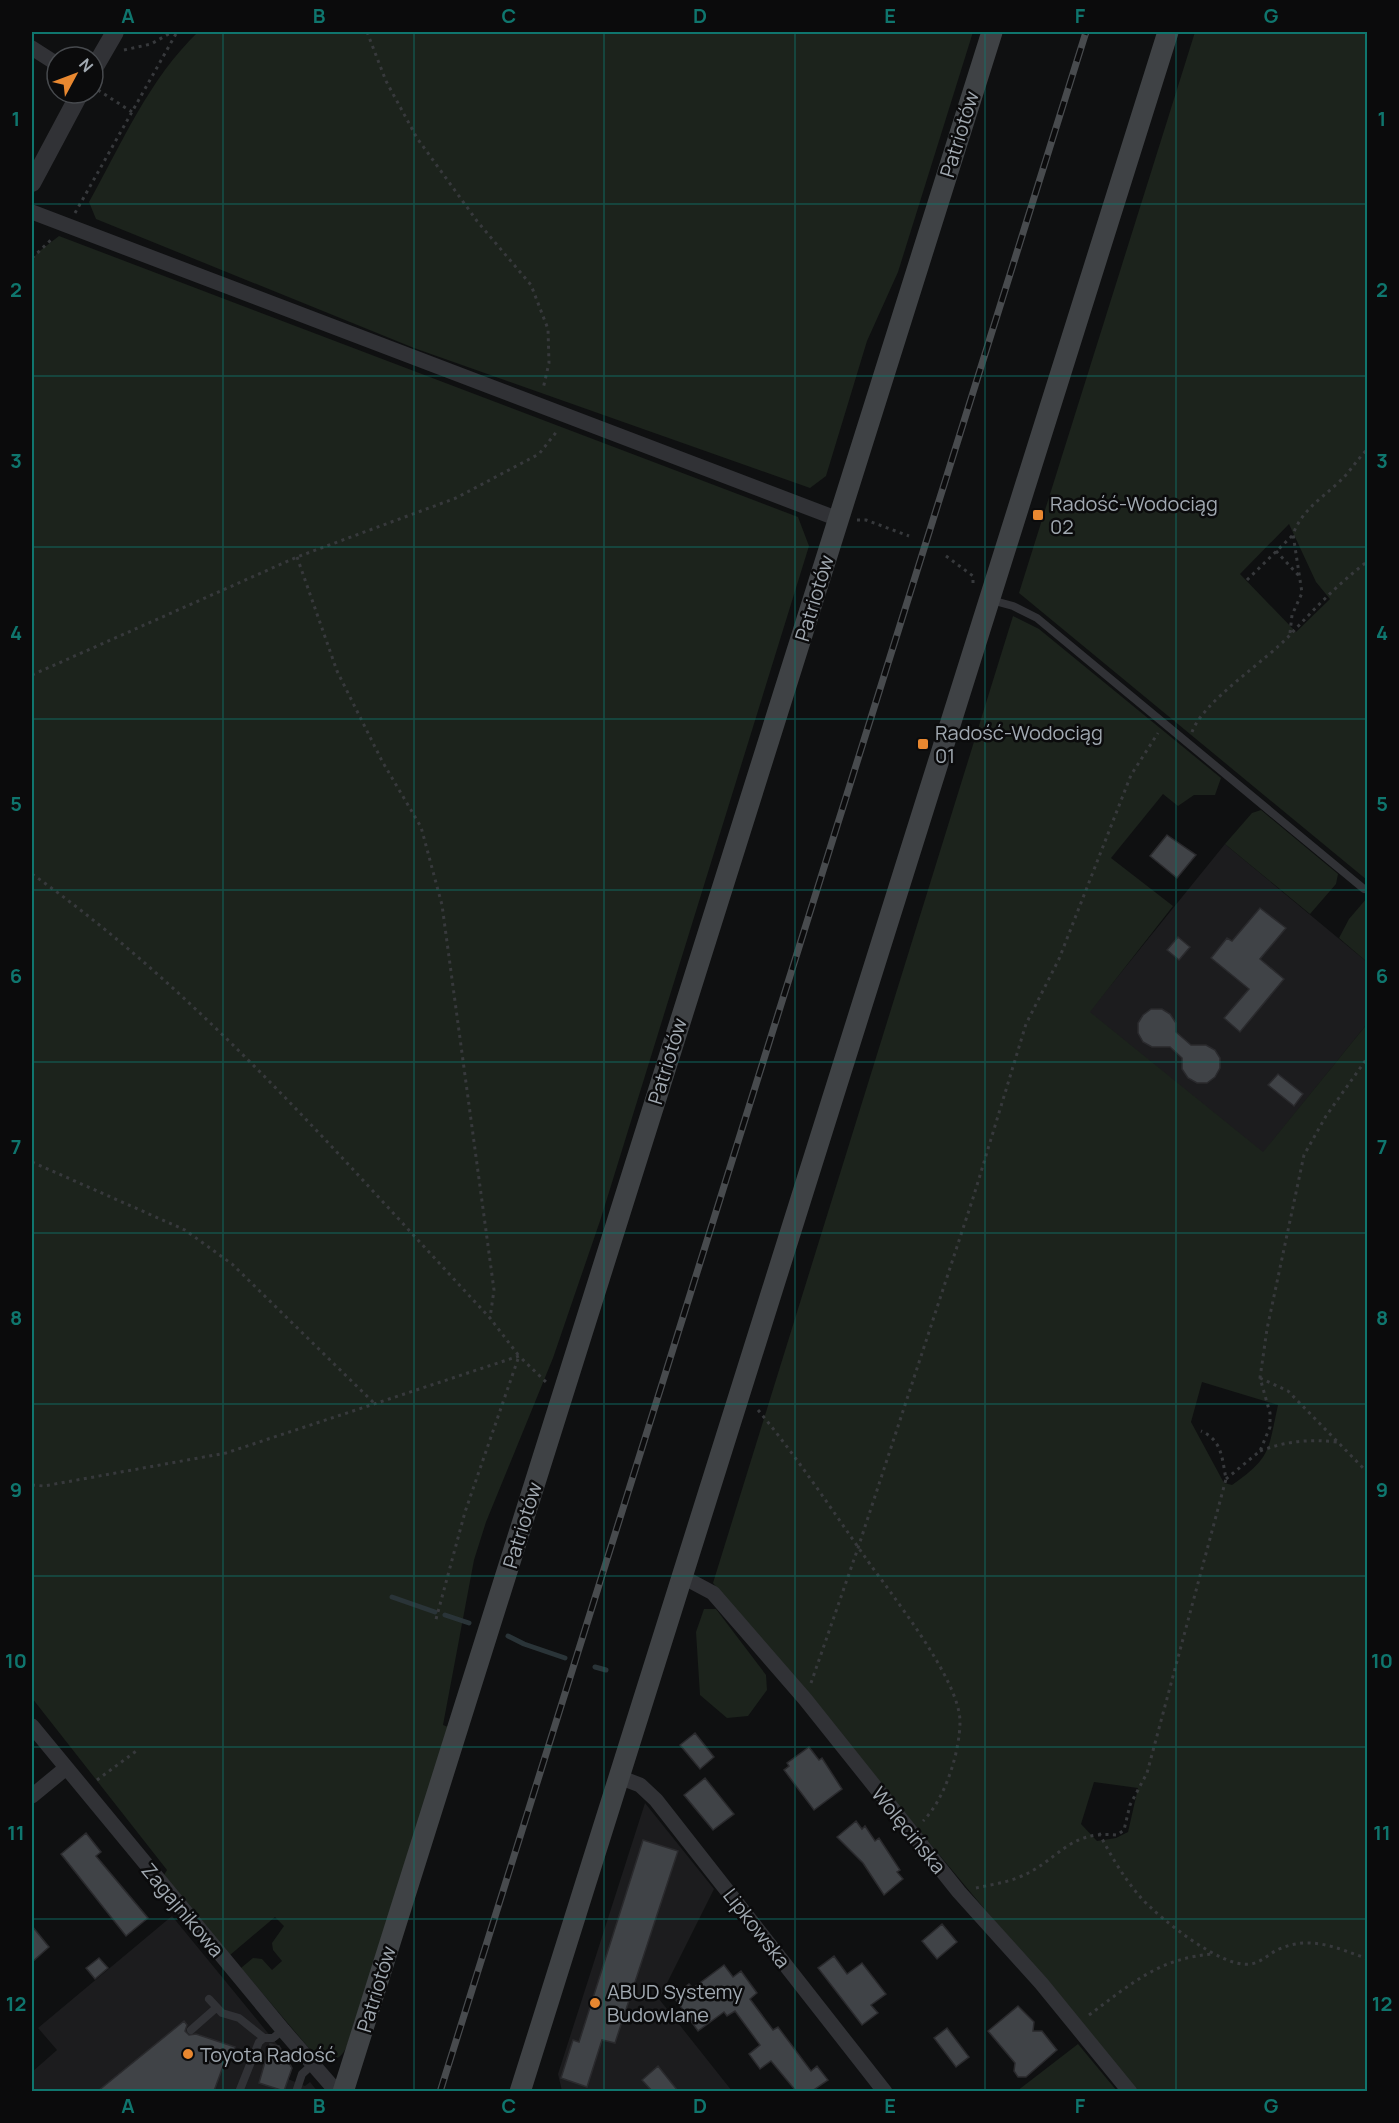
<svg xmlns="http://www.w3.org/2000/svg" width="1399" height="2123" font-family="Manrope,sans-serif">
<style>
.built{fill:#1c1c1e}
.green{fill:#1c231c;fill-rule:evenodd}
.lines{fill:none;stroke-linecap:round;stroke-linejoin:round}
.stream{stroke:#2a3438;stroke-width:5}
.building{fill:#404347;stroke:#2a2a2d;stroke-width:1.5}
.path{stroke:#37393c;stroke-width:3;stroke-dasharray:3 4.5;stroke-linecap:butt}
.service{stroke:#313236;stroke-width:8}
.minor{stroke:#313236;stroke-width:15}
.tertiary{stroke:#313236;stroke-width:18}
.secondary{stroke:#3f4245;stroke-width:21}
.rail-casing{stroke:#484b4e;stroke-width:7}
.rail{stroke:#0b0b0c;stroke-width:4.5;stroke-dasharray:14;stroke-linecap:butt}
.grid{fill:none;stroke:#0f766e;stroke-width:1.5;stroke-opacity:0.55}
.poi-dot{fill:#e98830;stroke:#0b0b0c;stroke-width:2}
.labels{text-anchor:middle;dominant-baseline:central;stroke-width:5;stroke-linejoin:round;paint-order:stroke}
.street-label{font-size:20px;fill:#a1a9b1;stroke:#0b0b0c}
.poi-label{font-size:20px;fill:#a1a9b1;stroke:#0b0b0c;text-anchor:start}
.neatline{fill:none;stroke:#0f766e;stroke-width:2}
.grid-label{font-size:20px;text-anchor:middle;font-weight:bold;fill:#0f766e}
</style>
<rect width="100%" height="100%" fill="#0f1011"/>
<path class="built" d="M1225 844 1367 962V1024L1263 1153 1089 1012Z
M645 1803 714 1889 659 1999 732 2091H562L558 2074Z
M172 1916 290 2060 292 2068 288 2079 305 2086 310 2082 318 2092H32V2072L57 2050 38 2028Z"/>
<path class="green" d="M198 32H973L898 272 867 341 826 476 810 488 414 348 96 219 89 202C122 143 149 79 198 32Z
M1195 32H1367V880L1019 593ZM1289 524 1316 582 1330 599 1296 632 1240 574Z
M59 236 798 517 809 546 601 1218 553 1358 486 1522 474 1560 443 1725 448 1727 347 2046C340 2062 327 2065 313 2053L241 1968 253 1958 262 1959 272 1970 282 1961 273 1950 272 1943 284 1926 275 1917 230 1955 164 1875 167 1870 32 1698V261L37 253Z
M1013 616 1039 629 1221 778 1215 795H1194L1178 806 1163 794 1111 858 1173 906 1090 1012 1263 1152 1367 1024V2091H1136L713 1583ZM1202 1382 1278 1405C1268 1450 1272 1457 1232 1485L1224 1483 1191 1422ZM1094 1782 1138 1788 1128 1832 1116 1838 1097 1841 1081 1824Z
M1261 810 1338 874 1336 884 1310 914 1225 844 1252 813Z
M1367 898H1368L1367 962 1339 938 1349 919Z
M704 1609H716L766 1675 767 1690 748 1716 727 1718 700 1695 696 1632Z
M1078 2044 1117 2091H1017Z"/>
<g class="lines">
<path class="stream" d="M392 1597 435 1612
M445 1615 469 1623
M508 1636 524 1644 565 1658
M595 1667 606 1670"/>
</g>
<path class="building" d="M1167 835 1196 855 1177 878 1150 856Z
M1260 908 1286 928 1260 959 1284 979 1240 1032 1224 1018 1249 989 1211 958 1227 938 1232 941Z
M1178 937 1190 947 1179 960 1167 950Z
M1151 1009H1162L1170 1014 1176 1023V1032L1191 1045H1206L1215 1050 1220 1058V1068L1215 1077 1207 1083H1197L1188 1078 1182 1069V1058L1170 1047H1152L1143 1042 1138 1033V1023L1143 1015Z
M1278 1074 1303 1094 1294 1106 1268 1085Z
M695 1733 714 1757 700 1769 680 1745Z
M809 1747 819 1760 822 1758 842 1789 814 1810 784 1770 789 1766 787 1763Z
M705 1778 734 1814 713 1830 684 1795Z
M856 1821 862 1829 865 1826 875 1841 879 1838 900 1870 897 1872 903 1879 884 1895 863 1863 837 1837Z
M86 1833 101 1852 96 1856 148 1918 126 1936 61 1854Z
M643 1840 678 1851 615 2043 602 2040 587 2087 561 2078 573 2040 579 2042Z
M942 1924 957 1942 937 1959 922 1941Z
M32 1926 49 1947 32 1962Z
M834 1956 847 1974 862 1963 886 1994 871 2005 878 2013 862 2025 818 1968Z
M99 1958 108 1968 95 1979 86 1968Z
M724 1965 733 1977 741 1971 757 1993 750 1999 773 2030 778 2027 811 2071 817 2066 828 2080 812 2091H796L771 2061 760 2069 749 2054 760 2045 735 2011 727 2016 724 2012 698 2031 673 1996 689 1984 693 1988Z
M1018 2006 1034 2022 1033 2031H1042L1057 2050 1026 2077H1018L1014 2071 1015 2063 988 2031Z
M184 2021 187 2025 185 2031 189 2035 196 2034 235 2047 229 2062 225 2061 214 2091H98Z
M947 2028 969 2057 956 2067 934 2038Z
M270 2044 279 2046 292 2068 284 2091 259 2083Z
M658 2066 678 2091H652L642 2080Z"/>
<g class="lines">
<path class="path" d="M367 32 386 81 417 138 477 221 531 285 548 329 549 363 543 389
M124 50 151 44 172 32
M98 90 132 112
M75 213 177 32
M32 258 53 238
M857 520H866L909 536
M1276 551 1301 578
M946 556 973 576V584
M297 557 337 671 382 761 421 827 442 905 494 1290 490 1318
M1247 580 1293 535
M1290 633 1292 615 1302 593 1293 534C1303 509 1321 499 1339 482 1350 472 1357 459 1368 449
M32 675 297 557 456 498 539 454 558 430
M1192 732C1203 701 1266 661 1290 635 1315 608 1339 583 1368 561
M32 874C206 997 345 1163 490 1318L519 1356 465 1512 435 1623
M32 1162 185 1230 232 1264 375 1404
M1260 1378 1288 1391 1368 1473
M758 1410C797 1457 830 1507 865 1557 890 1593 959 1678 960 1721 960 1752 945 1799 923 1821
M1260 1451C1286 1441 1309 1439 1337 1442
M1226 1479 1260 1451 1270 1427V1413L1260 1378 1267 1329 1304 1155 1326 1116 1368 1057
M32 1485 44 1486 226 1453 519 1356 547 1383
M811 1683 858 1548 974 1195 1026 1024 1059 959 1131 775 1158 733
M97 1780 139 1749
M1099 1833C1111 1856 1125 1880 1142 1899 1161 1919 1222 1969 1251 1964 1262 1962 1270 1953 1279 1949 1311 1935 1337 1948 1368 1959
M976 1888C989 1885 1004 1883 1017 1878 1059 1862 1066 1830 1117 1835L1124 1830 1130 1805 1147 1773 1226 1479C1222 1458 1222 1440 1201 1431
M1089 2015C1131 1984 1160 1957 1215 1954"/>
<path class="service" d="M991 600 1013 606 1037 618 1364 889
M209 1999 222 2013 239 2018 264 2038
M191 2030 216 2008
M239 2092 259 2042 264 2038H273L283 2030
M296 2092 302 2074 313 2064"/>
<path class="minor" d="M32 48 57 64
M32 212 838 519
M683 1577 713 1593 805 1699 959 1892 1041 1983 1130 2092
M32 1726 283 2030 337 2092
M619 1777 640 1785 656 1800 885 2092
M32 1796 66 1768"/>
<path class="tertiary" d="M93 70 115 32
M32 183 80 93"/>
<path class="secondary" d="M343 2092 992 32
M520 2092 1168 32"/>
<g class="rail-casing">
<path id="rail" d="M440 2092 1086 32"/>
</g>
<use href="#rail" class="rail"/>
</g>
<path class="grid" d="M223 32V2092M414 32V2092M604 32V2092M795 32V2092M985 32V2092M1176 32V2092M32 204H1368M32 376H1368M32 547H1368M32 719H1368M32 890H1368M32 1062H1368M32 1233H1368M32 1404H1368M32 1576H1368M32 1747H1368M32 1919H1368"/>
<g class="poi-dot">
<rect x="1032" y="509" width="12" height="12" rx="3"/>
<rect x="917" y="738" width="12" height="12" rx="3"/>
<circle cx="595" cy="2003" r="6"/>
<circle cx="188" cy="2054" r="6"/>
</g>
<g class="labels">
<g class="street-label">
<text transform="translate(959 134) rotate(-73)">Patriotów</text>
<text transform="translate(814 598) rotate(-73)">Patriotów</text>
<text transform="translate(667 1061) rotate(-73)">Patriotów</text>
<text transform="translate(522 1525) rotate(-73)">Patriotów</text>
<text transform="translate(909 1830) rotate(51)">Wolęcińska</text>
<text transform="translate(183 1910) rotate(50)">Zagajnikowa</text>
<text transform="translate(757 1928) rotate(52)">Lipkowska</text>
<text transform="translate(376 1989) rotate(-73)">Patriotów</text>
</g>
<g class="poi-label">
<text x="1050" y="503">Radość-Wodociąg<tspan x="1050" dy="23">02</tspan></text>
<text x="935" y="732">Radość-Wodociąg<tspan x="935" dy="23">01</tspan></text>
<text x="607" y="1991">ABUD Systemy<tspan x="607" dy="23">Budowlane</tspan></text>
<text x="200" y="2054">Toyota Radość</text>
</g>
</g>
<rect width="1399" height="2123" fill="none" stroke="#0b0b0c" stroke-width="66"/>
<g transform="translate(75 75) rotate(49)"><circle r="28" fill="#0b0b0c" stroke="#474a4e" stroke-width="1.5"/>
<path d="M0-4.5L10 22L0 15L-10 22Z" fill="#e98830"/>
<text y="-9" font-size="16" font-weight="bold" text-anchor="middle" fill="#a1a9b1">N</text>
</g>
<rect x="33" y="33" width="1333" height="2057" class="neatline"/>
<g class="grid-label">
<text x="128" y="23">A</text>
<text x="319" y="23">B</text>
<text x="509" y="23">C</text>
<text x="700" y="23">D</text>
<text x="890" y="23">E</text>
<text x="1080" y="23">F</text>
<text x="1271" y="23">G</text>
<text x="16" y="126">1</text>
<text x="1382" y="126">1</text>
<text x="16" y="297">2</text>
<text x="1382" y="297">2</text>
<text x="16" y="468">3</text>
<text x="1382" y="468">3</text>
<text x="16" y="640">4</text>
<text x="1382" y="640">4</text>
<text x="16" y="811">5</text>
<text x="1382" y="811">5</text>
<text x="16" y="983">6</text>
<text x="1382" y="983">6</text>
<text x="16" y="1154">7</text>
<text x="1382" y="1154">7</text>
<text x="16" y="1325">8</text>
<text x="1382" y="1325">8</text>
<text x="16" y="1497">9</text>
<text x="1382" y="1497">9</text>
<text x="16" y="1668">10</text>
<text x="1382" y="1668">10</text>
<text x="16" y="1840">11</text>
<text x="1382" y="1840">11</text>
<text x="16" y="2011">12</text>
<text x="1382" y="2011">12</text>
<text x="128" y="2113">A</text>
<text x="319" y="2113">B</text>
<text x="509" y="2113">C</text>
<text x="700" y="2113">D</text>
<text x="890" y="2113">E</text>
<text x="1080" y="2113">F</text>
<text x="1271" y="2113">G</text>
</g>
</svg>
